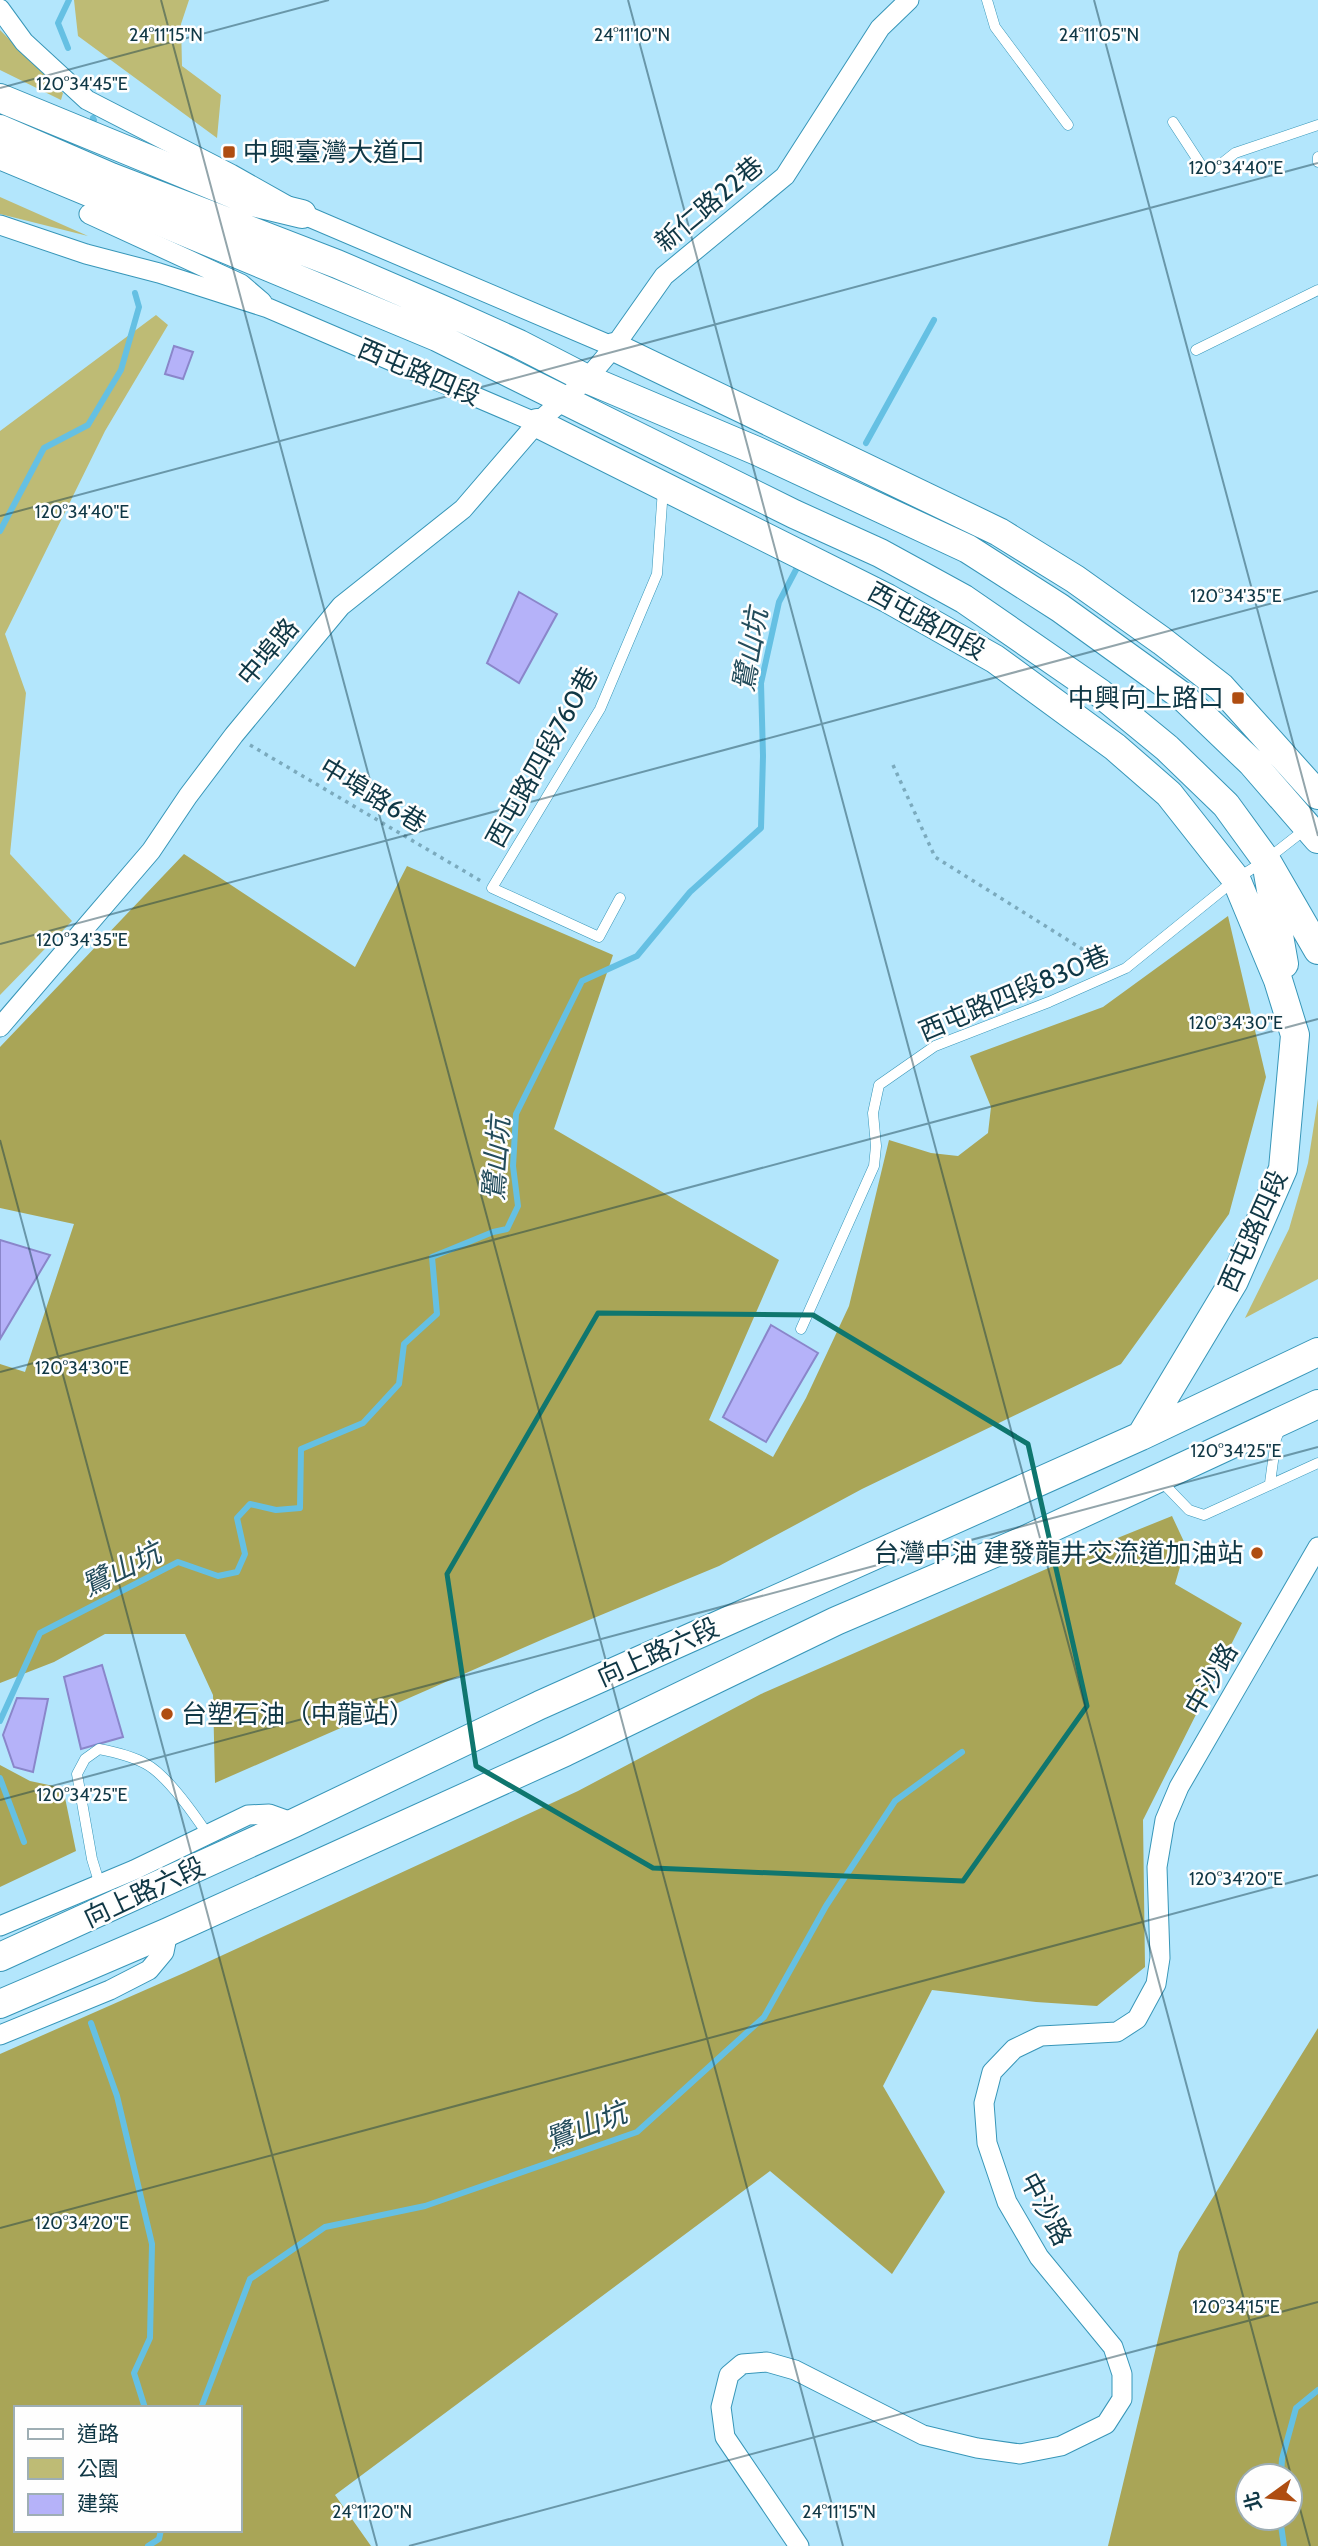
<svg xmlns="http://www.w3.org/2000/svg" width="1318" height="2546" font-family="Cabin,'Noto Sans TC',sans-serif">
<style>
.green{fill:#bebb75}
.forest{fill:#a9a557;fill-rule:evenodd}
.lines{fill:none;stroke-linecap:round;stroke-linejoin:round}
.stream{stroke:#65c0e3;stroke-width:6}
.building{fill:#b5b2f9;stroke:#8a86ca;stroke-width:2}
.lane-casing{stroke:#3796b8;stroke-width:11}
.street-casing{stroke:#3796b8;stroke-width:21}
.secondary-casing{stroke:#3796b8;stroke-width:30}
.path{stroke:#7baabd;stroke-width:3.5;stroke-dasharray:3.5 5;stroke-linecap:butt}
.lane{stroke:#fff;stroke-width:10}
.street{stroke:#fff;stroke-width:19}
.secondary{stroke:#fff;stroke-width:28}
.marked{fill:none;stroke:#0f766e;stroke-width:5;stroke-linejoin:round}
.ticks{fill:none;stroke:#0f3745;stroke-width:2;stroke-opacity:0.45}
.poi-dot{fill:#af4d11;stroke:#fefefe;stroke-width:2.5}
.labels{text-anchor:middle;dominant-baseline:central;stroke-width:5;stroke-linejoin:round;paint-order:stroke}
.poi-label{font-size:26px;fill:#0f3745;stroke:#fefefe;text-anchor:start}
.street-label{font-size:26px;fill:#0f3745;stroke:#fefefe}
.water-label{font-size:28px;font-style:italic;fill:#234c5b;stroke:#fefefe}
.ticks-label{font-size:18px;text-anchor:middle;fill:#0f3745;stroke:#fefefe;stroke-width:5;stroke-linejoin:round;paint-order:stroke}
</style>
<rect width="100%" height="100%" fill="#b3e6fc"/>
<path class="green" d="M74 0H189L181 24 182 66 221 95 217 138 78 36Z
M0 30 63 93 61 100 0 70Z
M0 197 88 236 0 214Z
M156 315 168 325 105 431 5 634 26 693 10 854 72 921 0 995V431Z
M1318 1099V1279L1245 1318 1289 1229 1308 1163Z"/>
<path class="forest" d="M184 854 355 967 407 866 613 955 554 1129 779 1260 709 1420 773 1457 806 1398 849 1306 889 1140 931 1153 958 1156 988 1133 991 1107 970 1056 1103 1007 1228 916 1266 1077 1229 1214 1121 1364 862 1489 719 1566 548 1637 215 1783 213 1695 185 1634H105L54 1662 0 1683V1364L25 1372 74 1224 0 1208V1047Z
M1172 1516 1186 1546 1175 1584 1242 1623 1143 1820 1145 1967 1097 2006 1036 2002 932 1990 883 2086 945 2192 892 2274 770 2171 335 2495 371 2546H0V2054L186 1972 578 1791 761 1694 1115 1539ZM16 2408H240V2530H16Z
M0 1765 30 1781 63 1788 76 1851 0 1887Z
M1318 2028V2546H1108L1179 2252ZM1248 2476H1290V2518H1248Z"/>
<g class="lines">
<path class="stream" d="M68 48 58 23 69 0
M93 118 94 120
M866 443 934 320
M0 531 44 448 88 425 121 370 139 307 135 293
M0 1721 40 1633 178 1562 218 1576 237 1572 245 1554 237 1518 250 1504 276 1510 300 1508 301 1449 363 1423 399 1384 404 1344 437 1314 432 1257 493 1232 507 1229 518 1206 513 1166 516 1114 582 981 637 956 690 892 761 828 763 756 761 683 779 602 798 566
M0 1778 24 1842
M91 2023 117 2096 152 2244 150 2338 134 2373 145 2408
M201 2408 250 2279 325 2227 425 2206 637 2132 764 2017 826 1906 895 1801 962 1752
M1281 2476 1282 2459 1296 2408 1318 2390
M1280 2518 1284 2546
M148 2546 159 2539 161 2530"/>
</g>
<path class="building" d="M174 346 193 352 183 379 165 374Z
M519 592 557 614 519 683 487 663Z
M0 1240 50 1255 0 1339Z
M771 1325 818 1353 766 1442 723 1417Z
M102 1665 123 1737 81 1749 64 1677Z
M17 1698 48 1699 33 1772 14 1767 3 1735Z"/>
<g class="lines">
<g class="lane-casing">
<path id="lane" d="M987 0 995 27 1068 125
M1173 122 1205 171 1216 168 1235 153 1318 125
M1318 157V162
M1196 350 1318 290
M620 898 599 937 492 888 600 709 657 574 663 489
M801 1329 874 1166 876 1146 873 1113 879 1085 935 1046 1049 1002 1126 968 1236 879 1266 860 1307 828
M1161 1481 1189 1510 1204 1515 1318 1463
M1270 1483 1276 1439 1280 1429
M100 1885 92 1859 77 1774 85 1759 99 1749C115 1752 132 1756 146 1764 168 1776 194 1814 208 1835"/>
</g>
<g class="street-casing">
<path id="street" d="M0 9 24 42 87 100 231 174 302 214 614 347
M89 214 241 284 262 302
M0 225 86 254 159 273 268 308 537 423
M0 1027 151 851 188 796 234 735 341 606 463 509 537 423 587 379 614 347 664 276 785 176 880 28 909 0
M0 1926 134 1870 248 1815 269 1814 294 1823
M0 2035 110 1990 149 1970 164 1952 168 1932
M799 2546 725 2437 721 2407 729 2375 742 2364 767 2362 795 2370 923 2435 977 2448 1020 2454 1061 2446 1106 2424 1122 2399V2374L1113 2347 1039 2257 1007 2202 987 2143 984 2103 992 2072 1014 2049 1041 2036 1117 2032 1137 2019 1156 1984 1160 1958 1157 1867 1165 1820 1179 1787 1318 1547"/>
</g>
<g class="secondary-casing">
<path id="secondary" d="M0 98 253 202 302 214
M0 129 111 177 337 264 446 311 519 344 587 379 757 451 968 549 1060 608 1182 696 1252 763 1318 839
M0 155 437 337 794 514 880 553 964 599 1100 693 1167 748 1226 805 1266 860 1318 950
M614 347 999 532 1075 579 1162 641 1221 687 1318 795
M537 423 887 598 995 659 1115 747 1169 794 1236 879 1278 980 1295 1035 1283 1169 1234 1281 1141 1436
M1268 873 1284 964
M0 1957 294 1823 540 1705 1141 1436 1318 1352
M0 2004 168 1932 565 1752 836 1621 1025 1540 1318 1404"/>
</g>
<path class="path" d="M250 745 481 881
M893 765 935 857 1103 962"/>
<use href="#lane" class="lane"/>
<use href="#street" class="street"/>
<use href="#secondary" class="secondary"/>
</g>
<path class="marked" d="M598 1313 813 1315 1028 1444 1087 1706 963 1881 653 1868 476 1766 447 1574Z"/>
<path class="ticks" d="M161 0 843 2546M628 0 1310 2546M1094 0 1318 836M0 88 329 0M0 516 1318 163M0 944 1318 591M0 1140 377 2546M0 1372 1318 1019M0 1800 1318 1447M0 2228 1318 1875M409 2546 1318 2302"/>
<g class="poi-dot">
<rect x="222" y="145" width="14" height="14" rx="3.5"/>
<rect x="1231" y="691" width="14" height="14" rx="3.5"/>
<circle cx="1257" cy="1553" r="7"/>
<circle cx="167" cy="1714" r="7"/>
</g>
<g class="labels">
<g class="poi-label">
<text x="243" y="152">中興臺灣大道口</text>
<text x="1224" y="698" text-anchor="end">中興向上路口</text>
<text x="1243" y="1553" text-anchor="end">台灣中油 建發龍井交流道加油站</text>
<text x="181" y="1714">台塑石油（中龍站）</text>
</g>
<g class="street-label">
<text transform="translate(709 204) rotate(-40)">新仁路22巷</text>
<text transform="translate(419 372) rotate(23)">西屯路四段</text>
<text transform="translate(927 621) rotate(29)">西屯路四段</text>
<text transform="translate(268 652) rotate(-50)">中埠路</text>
<text transform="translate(542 757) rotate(-61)">西屯路四段760巷</text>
<text transform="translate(373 795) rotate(31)">中埠路6巷</text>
<text transform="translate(1014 993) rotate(-23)">西屯路四段830巷</text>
<text transform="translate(1253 1231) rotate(-66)">西屯路四段</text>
<text transform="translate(658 1652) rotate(-24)">向上路六段</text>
<text transform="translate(1211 1679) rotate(-60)">中沙路</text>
<text transform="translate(144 1892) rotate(-25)">向上路六段</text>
<text transform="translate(1046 2209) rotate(62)">中沙路</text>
</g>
<g class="water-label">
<text transform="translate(750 650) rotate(-80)">鷺山坑</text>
<text transform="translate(496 1159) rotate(-86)">鷺山坑</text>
<text transform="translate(121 1569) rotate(-26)">鷺山坑</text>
<text transform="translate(586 2126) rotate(-21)">鷺山坑</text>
</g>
</g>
<g class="ticks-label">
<text x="166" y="41">24°11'15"N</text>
<text x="632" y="41">24°11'10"N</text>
<text x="1099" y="41">24°11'05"N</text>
<text x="82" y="90">120°34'45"E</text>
<text x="1236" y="174">120°34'40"E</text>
<text x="82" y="518">120°34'40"E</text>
<text x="1236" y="602">120°34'35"E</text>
<text x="82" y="946">120°34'35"E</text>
<text x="1236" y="1029">120°34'30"E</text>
<text x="82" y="1374">120°34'30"E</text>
<text x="1236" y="1457">120°34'25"E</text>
<text x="82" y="1801">120°34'25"E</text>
<text x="1236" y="1885">120°34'20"E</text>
<text x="82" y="2229">120°34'20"E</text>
<text x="1236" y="2313">120°34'15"E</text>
<text x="372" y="2518">24°11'20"N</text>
<text x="839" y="2518">24°11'15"N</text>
</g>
<rect x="14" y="2406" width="228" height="126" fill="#fefefe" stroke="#9eaeb4" stroke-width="2"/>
<rect x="28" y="2429" width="35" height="10" fill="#ffffff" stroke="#9eaeb4" stroke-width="2"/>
<text x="77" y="2441" font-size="21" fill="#0f3745">道路</text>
<rect x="28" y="2458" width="35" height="21" fill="#bebb75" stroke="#9eaeb4" stroke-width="2"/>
<text x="77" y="2476" font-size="21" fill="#0f3745">公園</text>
<rect x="28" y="2494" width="35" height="21" fill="#b5b2f9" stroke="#9eaeb4" stroke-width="2"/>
<text x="77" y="2511" font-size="21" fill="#0f3745">建築</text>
<g transform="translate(1269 2497) rotate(255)"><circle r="33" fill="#fefefe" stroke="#9eaeb4" stroke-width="2"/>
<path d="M0-5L12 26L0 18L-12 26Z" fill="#af4d11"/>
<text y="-10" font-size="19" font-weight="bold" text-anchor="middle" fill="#0f3745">北</text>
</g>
</svg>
